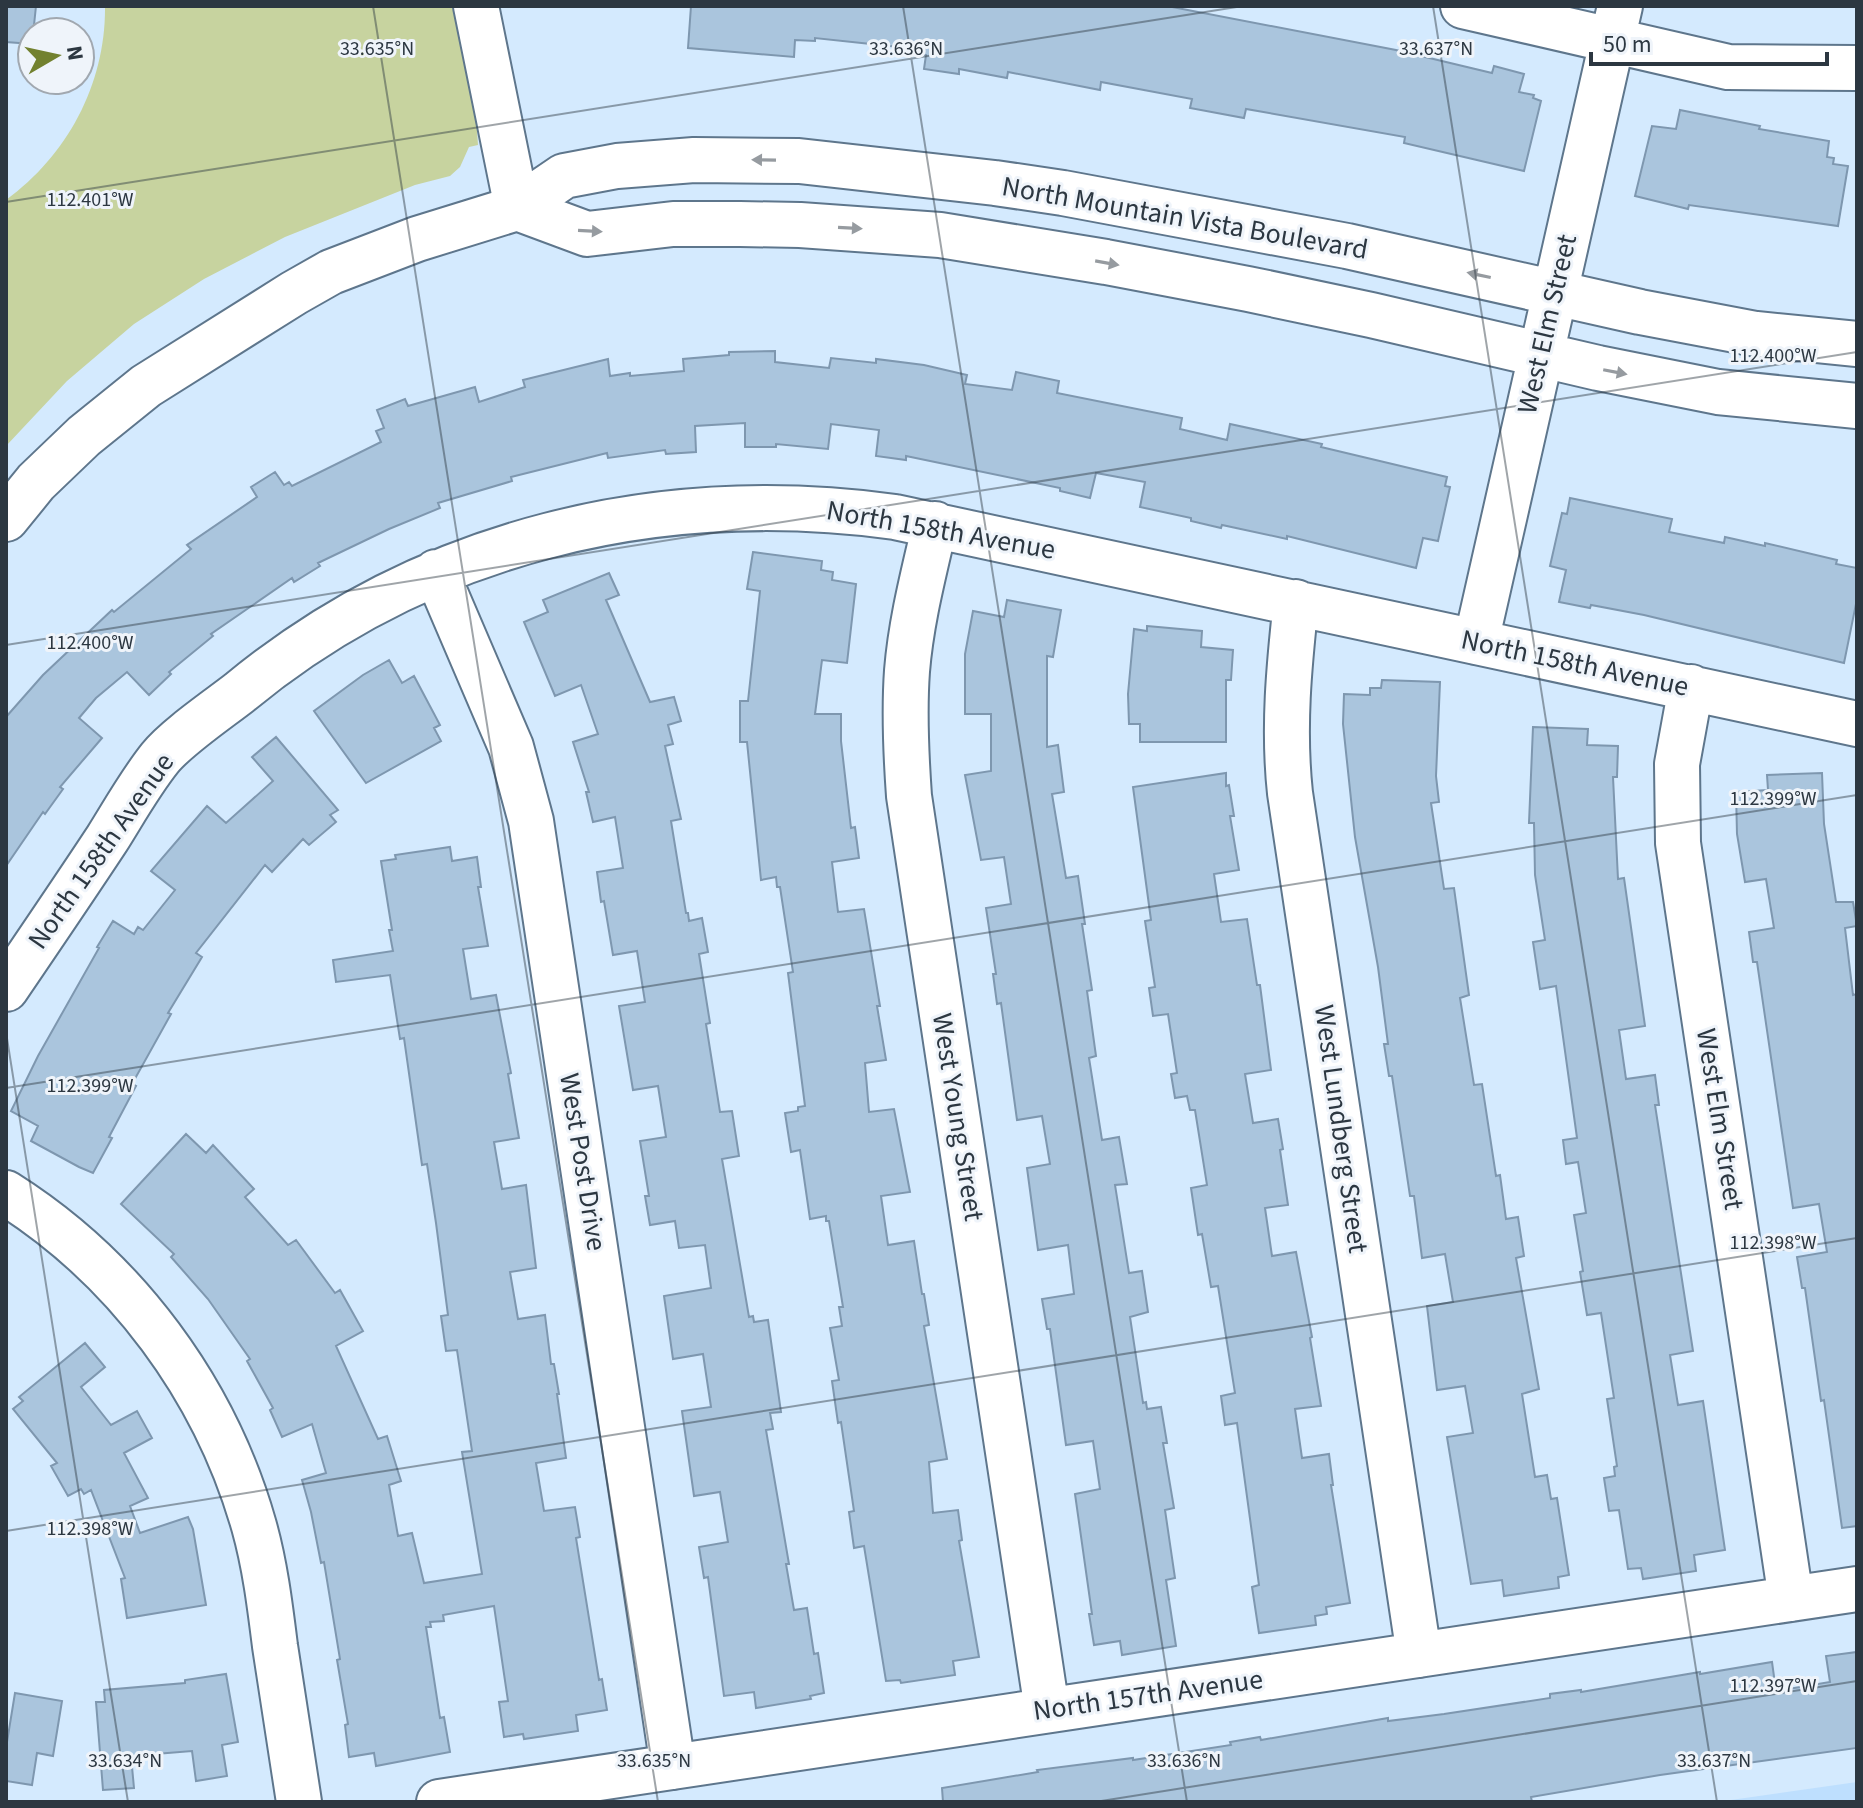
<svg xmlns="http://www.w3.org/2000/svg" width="1863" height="1808" font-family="'Source Sans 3',sans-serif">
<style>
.built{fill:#bedffe}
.green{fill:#c7d39f}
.building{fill:#aac5dd;stroke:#7e97af;stroke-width:2}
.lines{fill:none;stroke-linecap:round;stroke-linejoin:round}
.minor-casing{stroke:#5e768c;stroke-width:48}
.minor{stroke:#fff;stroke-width:44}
.oneway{fill:#969ba0}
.ticks{fill:none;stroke:#2c3741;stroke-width:2;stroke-opacity:0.45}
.labels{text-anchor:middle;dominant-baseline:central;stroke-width:6;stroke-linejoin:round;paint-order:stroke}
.street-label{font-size:28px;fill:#2c3741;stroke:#eff4fa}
.ticks-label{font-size:20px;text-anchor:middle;fill:#2c3741;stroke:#eff4fa;stroke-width:6;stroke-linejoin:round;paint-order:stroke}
</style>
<rect width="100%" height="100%" fill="#d4eafe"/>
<path class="built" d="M1857 1782V1802H1717Z"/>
<path class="green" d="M105 6H452L476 118 478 145 469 147 460 167 450 176 415 185 285 237 204 279 134 324 67 381 6 446V200C68 155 106 83 105 6Z"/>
<path class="building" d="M6 6H36L32 44 6 42Z
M691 6H1167L1396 50 1492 73 1494 66 1524 74 1519 92 1534 95 1533 98 1541 101 1524 171 1404 143 1405 137 1246 109 1244 118 1190 108 1192 99 1101 82 1100 90 1008 72 1007 78 959 69V74L924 69 926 55 908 52V48L815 38V41L795 40 794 57 688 48Z
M1680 110 1760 126 1759 129 1829 141 1827 157 1834 158 1833 164 1848 166 1838 226 1689 205 1688 209 1635 196 1652 126 1676 129Z
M775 351V362L829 368 831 358 876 363V359L924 365 967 375 965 384 1012 390 1016 372 1059 381 1057 393 1182 418 1180 429 1227 440 1230 424 1322 444 1321 447 1447 477 1445 486 1450 487 1438 541 1423 538 1416 568 1287 536V539L1222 525 1221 528 1191 521V518L1140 507 1145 482 1096 473 1090 498 1060 491V488L906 456V460L876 456 879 430 831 424 828 449 776 444V447H745V423L695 426 696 452 666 454 665 450 608 458 607 453 511 477 512 481 438 503 440 508 389 529 318 563 320 566 294 582 292 578 211 634 213 636 169 672 171 674 149 695 127 672 96 698 79 718 102 738 60 787 63 789 45 814 43 812 6 866V717L43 675 112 610 114 612 191 549 187 545 257 497 251 487 275 472 284 485 289 482 292 486 381 442 376 431 384 428 377 410 405 399 408 406 475 387 479 402 525 387 523 380 608 359 610 376 630 373V376L684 371 683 359 729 355V352Z
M1570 498 1672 519 1669 532 1724 543 1725 537 1765 546V543L1837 560 1836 564 1857 568V599L1844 663 1644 615 1591 605 1590 608 1559 602 1566 570 1550 566 1562 513 1567 514Z
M753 552 822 561 821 570 833 572 832 580 856 584 847 663 822 660 815 714H841V741L851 828 855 827 859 858 832 862 838 912 864 909 880 1006H877L886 1060 865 1063 869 1112 894 1109 910 1192 881 1196 888 1245 914 1241 922 1294H924L929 1325 924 1326 947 1459 929 1462 933 1513 958 1510 962 1540 959 1541 979 1657 953 1661 955 1675 901 1683 900 1680 886 1681 864 1546 854 1548 849 1512 854 1511 841 1422 838 1423 832 1381 839 1380 830 1328 842 1326 839 1307H843L829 1221H826V1216L810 1219 800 1150 791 1152 785 1113 798 1111V1107L805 1106 788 973 793 972 780 887H777L776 877 761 880 747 742H740V701H748L760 591 747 589Z
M609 573 619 595 606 600 650 702 674 697 681 721 668 725 673 744 665 746 681 819 671 821 686 913H688L689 921 702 918 708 952 699 954 710 1023 706 1024 720 1112 732 1111 739 1156 722 1159 749 1317 753 1316 754 1322 768 1320 781 1412 770 1413 773 1429 766 1430 789 1564H786L794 1610 807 1608 814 1654 818 1653 824 1693 810 1696 811 1699 756 1708 754 1692 724 1696 708 1577 704 1578 699 1547 728 1542 720 1492 694 1496 682 1411 711 1407 703 1354 673 1359 664 1296 711 1288 705 1245 679 1248 675 1221 650 1225 645 1196H649L640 1141 666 1137 658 1086 633 1090 619 1006 645 1002 637 951 613 955 604 901 601 902 597 872 623 868 615 817 593 822 586 792H589L573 742 598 734 581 685 555 696 524 622 548 612 543 600Z
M1007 600 1061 610 1053 657 1047 656V747L1058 745 1064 792 1052 794 1066 878 1078 876 1085 924H1082L1092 990 1087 991 1096 1056 1089 1058 1102 1140 1119 1137 1127 1184 1115 1185 1129 1273 1142 1271 1148 1312 1130 1317 1143 1403 1146 1402 1147 1409 1161 1407 1167 1443H1163L1174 1508 1165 1510 1175 1578 1166 1580 1176 1646 1122 1655 1120 1641 1094 1645 1089 1614H1092L1075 1494 1100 1489 1093 1441 1066 1445 1050 1329H1047L1042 1299 1074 1294 1068 1245 1038 1250 1027 1168 1050 1164 1042 1116 1017 1120 1001 1003 997 1004 993 974H996L986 908 1011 904 1004 857 981 860 965 775 991 771V714H965V654L973 611 1004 617Z
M1147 626 1202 631 1201 647 1233 650 1231 680H1226V742H1140V724H1129L1128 694 1134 629 1147 631Z
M389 660 402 683 414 676 440 725 434 728 441 741 366 783 314 711 363 675Z
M1382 680 1440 682 1436 776 1439 802 1431 803 1444 889 1454 888 1469 995 1460 998 1474 1085 1482 1084 1496 1176 1500 1175 1506 1219 1518 1217 1524 1256 1516 1258 1539 1389 1522 1394 1535 1477 1547 1475 1551 1499 1557 1498 1569 1575 1558 1577 1559 1588 1504 1596 1502 1580 1471 1584 1447 1437 1473 1433 1465 1386 1437 1390 1427 1306 1453 1302 1445 1254 1422 1258 1414 1196H1410L1392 1076H1389L1384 1044H1388L1378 967 1355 837 1343 724 1344 694 1370 695V688H1381Z
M1533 727 1588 729 1587 745 1618 746 1617 777H1613L1618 879 1624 878 1645 1026 1619 1030 1626 1079 1655 1075 1659 1105H1655L1693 1351 1670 1355 1678 1405 1703 1401 1725 1550 1694 1555 1696 1571 1643 1579 1641 1568 1628 1569 1619 1510 1609 1511 1604 1478 1615 1476 1614 1467 1617 1466 1607 1399 1614 1398 1601 1313 1587 1315 1580 1272 1583 1271 1574 1215 1586 1213 1578 1162 1566 1164 1563 1140 1577 1138 1556 986 1540 989 1533 942 1545 940 1535 875 1534 823H1529Z
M276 737 338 810 330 815 336 822 309 845 303 839 272 872 265 865 196 953 202 957 168 1013 171 1014 132 1084 136 1086 109 1137 112 1138 93 1173 79 1167 31 1141 38 1126 11 1111 38 1056 99 948 97 947 113 921 134 934 138 927 143 930 175 890 151 871 207 806 226 823 273 781 252 757Z
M1226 773V786L1229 785 1234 816H1230L1239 870 1214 874 1221 922 1247 919 1257 985H1260L1271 1070 1245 1074 1253 1123 1278 1119 1283 1149 1280 1150 1288 1205 1265 1208 1272 1256 1296 1252 1312 1337 1310 1338 1321 1406 1295 1409 1302 1458 1329 1454 1333 1485H1331L1350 1603 1326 1607 1327 1614 1315 1616 1316 1625 1259 1633 1252 1587 1259 1585 1237 1423 1225 1425 1221 1396 1235 1393 1218 1286 1211 1287 1202 1234 1198 1235 1191 1188 1207 1185 1195 1110H1190L1187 1096 1175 1098 1171 1074 1177 1073 1168 1014 1153 1016 1149 988 1155 987 1145 921 1151 920 1133 787Z
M1822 773 1824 824 1836 902H1853L1857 926 1845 928 1853 995 1857 994V1526L1842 1528 1824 1400 1821 1401 1805 1288H1802L1797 1257 1827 1252 1819 1204 1793 1208 1757 962H1753L1749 932 1774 928 1766 879 1745 882 1737 834 1736 792 1768 790 1767 775Z
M450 847 452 861 477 857 481 887H478L488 946 463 949 471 999 496 995 511 1073 508 1074 519 1138 494 1142 502 1189 526 1185 536 1268 510 1272 518 1319 545 1315 551 1364H554L559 1394H557L566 1458 536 1463 544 1511 575 1507 580 1537 576 1538 599 1680 602 1679 607 1710 576 1715 578 1731 524 1739 523 1734 504 1737 499 1702 508 1701 494 1606 443 1615 444 1621 430 1622 431 1627H426L440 1718 444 1717 450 1752 376 1766 374 1753 349 1757 345 1725 348 1724 337 1660 340 1659 324 1562 321 1563 311 1512 302 1480 326 1473 312 1424 282 1437 270 1410 273 1408 247 1361 250 1359 208 1299 171 1257 174 1254 121 1204 186 1134 206 1153 213 1145 254 1189 245 1197 288 1245 296 1240 335 1293 340 1290 363 1331 336 1346 378 1439 387 1436 401 1481 389 1485 398 1536 412 1533 424 1583 482 1574 462 1452 472 1451 457 1350 446 1351 441 1316 448 1315 436 1223 427 1164 422 1165 404 1038 400 1039 390 975 336 982 333 960 393 951 389 930H392L381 861 396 859 395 855Z
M85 1343 105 1367 81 1387 111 1425 137 1411 152 1438 124 1453 148 1498 130 1506 140 1533 188 1517 193 1529 206 1605 127 1618 121 1579 125 1578 91 1490 84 1494 81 1489 68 1496 51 1466 57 1463 13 1409 23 1401 19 1397Z
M1857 1652V1748L1660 1775 1531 1797 1532 1802H943L942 1788 1038 1772 1037 1770 1133 1758V1760L1231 1745 1230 1742 1260 1737 1261 1740 1388 1718V1721L1444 1714 1550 1698V1694L1581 1690V1692L1700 1672V1674L1772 1662 1776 1691 1830 1682 1826 1656Z
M226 1674 238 1742 222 1745 227 1776 196 1781 192 1751 131 1756 134 1788 103 1790 96 1702H105L104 1690 185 1683V1680Z
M15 1693 62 1701 53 1756 37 1753 32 1785 6 1781V1748Z"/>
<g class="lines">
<g class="minor-casing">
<path id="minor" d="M476 6 517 208
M1463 6 1728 67 1857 68
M517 208 587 234 673 224H740L800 225 940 235 1106 262 1248 289 1371 315 1598 368 1718 392 1857 406
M6 519 36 482 84 436 146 386 294 293 331 272 417 239 517 208 564 176 617 166 694 160 799 161 995 183 1063 193 1347 246 1640 312 1756 334 1857 344
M935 524C924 572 911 621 907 671 904 713 906 754 909 796L1047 1710
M436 572 511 747 531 821 673 1767
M1296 602C1289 666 1283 728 1290 793L1419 1655
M1476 642 1620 6
M1691 687 1677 764 1678 843 1791 1599
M6 989C40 939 74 889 107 839 124 812 140 783 160 758 176 738 217 710 239 693 424 540 659 485 895 517L1857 724
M6 1193C126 1269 215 1389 254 1526 265 1565 270 1606 275 1646 283 1698 291 1750 299 1802
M439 1802 1857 1589"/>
</g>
<use href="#minor" class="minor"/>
</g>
<defs><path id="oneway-solid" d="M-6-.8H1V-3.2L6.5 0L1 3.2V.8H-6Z" transform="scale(2)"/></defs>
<g class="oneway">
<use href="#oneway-solid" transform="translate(764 160) rotate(-179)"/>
<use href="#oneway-solid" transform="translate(850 228) rotate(3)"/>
<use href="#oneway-solid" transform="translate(590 231) rotate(3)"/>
<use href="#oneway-solid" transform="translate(1107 263) rotate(10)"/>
<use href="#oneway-solid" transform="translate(1479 275) rotate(-168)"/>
<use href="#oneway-solid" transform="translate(1615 372) rotate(11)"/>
</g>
<path class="ticks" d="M373 6 658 1802M903 6 1187 1802M1433 6 1717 1802M6 202 1243 6M6 645 1857 352M6 1032 128 1802M6 1088 1857 795M6 1531 1857 1238M1095 1802 1857 1681"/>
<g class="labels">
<g class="street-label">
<text transform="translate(1185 218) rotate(10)">North Mountain Vista Boulevard</text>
<text transform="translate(1547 324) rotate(-77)">West Elm Street</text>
<text transform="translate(941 530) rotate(10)">North 158th Avenue</text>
<text transform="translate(1575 663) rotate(12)">North 158th Avenue</text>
<text transform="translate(101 851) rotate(-55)">North 158th Avenue</text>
<text transform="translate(958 1117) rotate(81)">West Young Street</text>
<text transform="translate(1720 1119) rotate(81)">West Elm Street</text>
<text transform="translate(1341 1129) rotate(82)">West Lundberg Street</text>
<text transform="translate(583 1162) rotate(81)">West Post Drive</text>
<text transform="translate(1148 1695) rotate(-8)">North 157th Avenue</text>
</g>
</g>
<g class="ticks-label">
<text x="377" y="55">33.635°N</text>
<text x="906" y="55">33.636°N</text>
<text x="1436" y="55">33.637°N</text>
<text x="90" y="206">112.401°W</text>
<text x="1773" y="362">112.400°W</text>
<text x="90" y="649">112.400°W</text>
<text x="1773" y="805">112.399°W</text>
<text x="90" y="1092">112.399°W</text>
<text x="1773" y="1249">112.398°W</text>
<text x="90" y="1535">112.398°W</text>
<text x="1773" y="1692">112.397°W</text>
<text x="125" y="1767">33.634°N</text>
<text x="654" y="1767">33.635°N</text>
<text x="1184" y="1767">33.636°N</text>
<text x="1714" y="1767">33.637°N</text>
</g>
<rect width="1863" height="1808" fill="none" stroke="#2c3741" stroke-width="16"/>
<g transform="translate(56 56) rotate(81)"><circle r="38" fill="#eff4fa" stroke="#a1a8b0" stroke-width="2"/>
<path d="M0-6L14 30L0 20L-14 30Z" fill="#72812f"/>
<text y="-12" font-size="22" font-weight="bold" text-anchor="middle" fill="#2c3741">N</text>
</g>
<path d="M1591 52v12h236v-12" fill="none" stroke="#2c3741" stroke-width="4"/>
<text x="1603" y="52" font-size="24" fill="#2c3741" stroke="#eff4fa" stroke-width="6" paint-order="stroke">50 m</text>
</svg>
